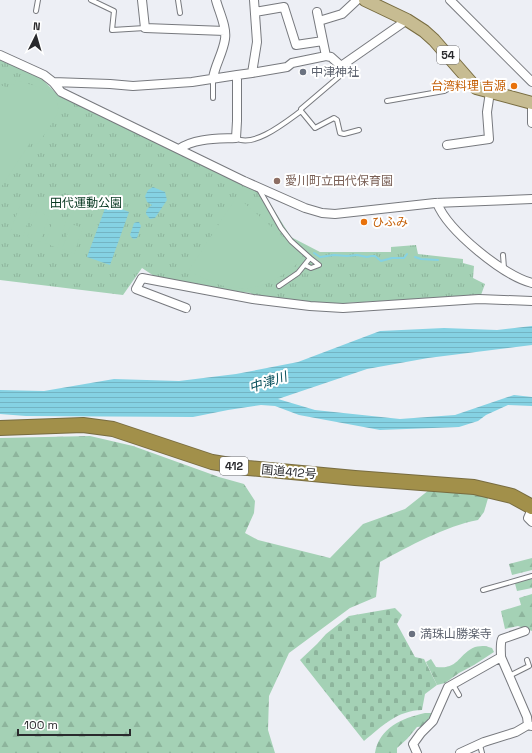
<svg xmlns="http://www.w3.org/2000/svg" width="532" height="753" font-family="'Space Grotesk','Noto Sans JP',sans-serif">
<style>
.grass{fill:url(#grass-tufts)}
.forest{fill:url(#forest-firs)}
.cemetery{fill:url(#cemetery-stones)}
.garden{fill:#a4d1b5}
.water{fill:url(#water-rules)}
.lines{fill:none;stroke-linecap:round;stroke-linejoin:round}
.stream{stroke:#85d2e3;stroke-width:2}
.lane-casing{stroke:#77797e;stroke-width:6}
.street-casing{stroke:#77797e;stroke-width:10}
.primary-casing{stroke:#786c40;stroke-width:14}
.highway-casing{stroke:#786c40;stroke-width:16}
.lane{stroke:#fff;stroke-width:4}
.street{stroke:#fff;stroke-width:8}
.primary{stroke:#c7bc92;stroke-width:12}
.highway{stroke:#a2904a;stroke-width:14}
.worship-dot{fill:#6b7280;stroke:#fff;stroke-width:1.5}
.food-dot{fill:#e8710a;stroke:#fff;stroke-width:1.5}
.education-dot{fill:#8d6e63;stroke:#fff;stroke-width:1.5}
.labels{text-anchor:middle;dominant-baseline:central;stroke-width:4;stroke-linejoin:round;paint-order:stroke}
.shield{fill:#fff;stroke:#6a6a6c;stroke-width:1}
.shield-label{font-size:11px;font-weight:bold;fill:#2a2a2d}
.worship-label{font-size:12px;fill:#5b616d;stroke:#fff;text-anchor:start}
.food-label{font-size:12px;fill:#c56008;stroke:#fff;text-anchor:end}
.education-label{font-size:12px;fill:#785e54;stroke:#fff;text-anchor:start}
.park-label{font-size:12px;fill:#083922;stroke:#fff}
.street-label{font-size:12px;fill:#2a2a2d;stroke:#fff}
.water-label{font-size:13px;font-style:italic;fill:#054d59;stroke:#fff}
</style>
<defs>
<pattern id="grass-tufts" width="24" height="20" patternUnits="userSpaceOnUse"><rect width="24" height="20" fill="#a4d1b5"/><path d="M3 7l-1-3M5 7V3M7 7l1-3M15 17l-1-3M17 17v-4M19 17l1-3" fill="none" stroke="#8db49c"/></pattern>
<pattern id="forest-firs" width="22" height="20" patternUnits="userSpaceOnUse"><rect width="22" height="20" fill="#a4d1b5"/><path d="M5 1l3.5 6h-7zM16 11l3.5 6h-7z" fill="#8db49c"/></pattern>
<pattern id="cemetery-stones" width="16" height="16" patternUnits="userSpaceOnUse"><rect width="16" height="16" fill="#a4d1b5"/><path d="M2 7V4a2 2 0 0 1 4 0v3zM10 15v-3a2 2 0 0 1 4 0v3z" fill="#8db49c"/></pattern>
<pattern id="water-rules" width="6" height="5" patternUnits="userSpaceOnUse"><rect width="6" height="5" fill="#85d2e3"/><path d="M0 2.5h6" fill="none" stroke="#73b4c3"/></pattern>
</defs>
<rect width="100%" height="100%" fill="#edeff5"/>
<path class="grass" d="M0 58 40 77 56 93 257 191H262L291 237 320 252H391V247L416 245 418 254 463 259V263L474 266 473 278 485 284 481 295 330 304 305 302 252 295 251 293 205 288 154 276 142 268 123 295 0 280Z"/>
<path class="forest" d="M90 436 133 446 219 477 244 484 255 501 254 513 245 533 258 540 330 558 363 524 405 509 429 490 489 495 484 512 478 520C446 526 409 546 380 562L376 597 350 608 289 653 269 696 268 730 275 753H0V438Z
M532 558V570L512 575 509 564Z
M532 575V588L517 591 514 580Z
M532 594V631L518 626 505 629 501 611 521 605 519 598Z
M485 646 492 648 494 652 474 665 459 673 445 683 437 685 426 662 431 659 436 667C459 670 458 654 475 647 478 646 482 646 485 646Z
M425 713H432L433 719 428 726 417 727 407 739 397 748V753H375C379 728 402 718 425 713Z"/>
<path class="cemetery" d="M395 608 402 615 397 624 415 657 424 659 437 685 425 694 422 710C398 710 381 727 364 741L300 660 317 644 326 634 349 616Z"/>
<path class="garden" d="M16 80C33 86 69 92 55 118 50 127 43 136 38 144L34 143 33 144 30 143 0 189V85L9 88 10 85 15 84Z
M242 201 303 255C300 262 291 270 284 274 251 297 221 290 189 270L234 201Z
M20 206 32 210 23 236 10 232Z
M37 211 49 216 40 242 27 237Z
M54 218 66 222 57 248 45 243Z
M71 224 83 228 74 254 62 249Z"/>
<path class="water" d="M153 187 165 192 167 200 155 218 150 219 146 214C146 209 148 208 152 205L147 202 145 196 148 190Z
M107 203 129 212 110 265 87 257Z
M137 222H139L141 226 137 238 134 239 132 238 130 235 134 223Z
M532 326V345L428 358 367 369 278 399 315 410 400 419 455 415 514 395 532 397V406L508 405 486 415 478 421 459 427 380 430 299 415 275 406 261 405 228 410 193 417 26 416 0 414V390L44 391 114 379 179 381 236 374 298 362 380 331 444 328 497 330Z"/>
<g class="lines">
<path class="stream" d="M314 253 320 257 334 255 347 256 357 255 367 257 371 256H375L381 261 392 258H404L407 254
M415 257 421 259 438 260"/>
<g class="lane-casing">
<path id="lane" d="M91 0 114 11 112 30 145 28
M178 0 180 13
M36 11 38 0
M213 98V79
M387 101 444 91 466 79
M301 111 315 128 334 118 337 120 340 133 344 134 359 130
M236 138C253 149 287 121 301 111V109L341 75 343 68 342 66
M260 189V191L281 228 291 241 310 258 298 273 279 286
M503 255 504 268
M305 265 311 268 319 265 310 258
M483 590 532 576
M509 676 529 666 527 660
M452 683 459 695
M480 745 482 753"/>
</g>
<g class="street-casing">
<path id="street" d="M142 0 145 28 225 31
M450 0 532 82
M255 12 284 7 296 45 323 41
M317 12 326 56 331 57 341 66 407 20
M319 21 342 14 357 0
M0 55 44 75 53 82 61 92 244 181 305 208 322 213 335 214 435 203 532 199
M252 73 287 67 292 63 326 56
M237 75 252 73 257 42 254 0
M213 78C215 65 223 53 225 39 227 27 219 12 216 0
M53 82 110 84 133 86 192 82 237 75V121L236 138C217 139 195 138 179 149
M532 106V123
M447 145 489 139 487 112 490 92
M437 203C448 231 504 276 532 283
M186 308 136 289 142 278 253 299 310 306 343 308 479 299 532 301
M532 509 528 518 532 522
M525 631 502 639C500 644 501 651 501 657L527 717 528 725 532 726
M417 753 413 744 421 733 433 721 448 687 501 657
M460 753 484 742 516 732 528 725"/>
</g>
<g class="primary-casing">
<path id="primary" d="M365 0 407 20 424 31 434 40 476 88 532 103"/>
</g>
<g class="highway-casing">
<path id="highway" d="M0 428 83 425 113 429 212 462 248 468 355 478 474 487 512 496 532 507"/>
</g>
<use href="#lane" class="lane"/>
<use href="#street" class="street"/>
<use href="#primary" class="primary"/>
<use href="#highway" class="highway"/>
</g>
<g class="worship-dot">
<circle cx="303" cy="72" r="4"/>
<circle cx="412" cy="634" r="4"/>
</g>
<g class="food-dot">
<circle cx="514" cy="86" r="4"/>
<circle cx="364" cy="222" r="4"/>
</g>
<circle class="education-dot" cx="277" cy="181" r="4"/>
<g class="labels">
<g class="shield">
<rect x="437" y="46" width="22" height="18" rx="3"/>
<rect x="220" y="457" width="28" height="18" rx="3"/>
</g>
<g class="shield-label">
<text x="448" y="55">54</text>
<text x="234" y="466">412</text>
</g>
<g class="worship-label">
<text x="311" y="72">中津神社</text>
<text x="420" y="634">満珠山勝楽寺</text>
</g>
<g class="food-label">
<text x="506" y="86">台湾料理 吉源</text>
<text x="372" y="222" text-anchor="start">ひふみ</text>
</g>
<g class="education-label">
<text x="285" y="181">愛川町立田代保育園</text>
</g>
<g class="park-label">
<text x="86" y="203">田代運動公園</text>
</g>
<g class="street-label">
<text transform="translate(289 472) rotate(5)">国道412号</text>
</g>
<g class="water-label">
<text transform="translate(268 382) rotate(-18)">中津川</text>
</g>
</g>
<g transform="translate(36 36) rotate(5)" stroke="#ffffff" stroke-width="3" paint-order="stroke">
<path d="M0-3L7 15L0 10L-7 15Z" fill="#2a2a2d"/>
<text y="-6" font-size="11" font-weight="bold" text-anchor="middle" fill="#2a2a2d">N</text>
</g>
<path d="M18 729v6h112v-6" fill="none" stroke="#2a2a2d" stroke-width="2"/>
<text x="24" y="729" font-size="12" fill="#2a2a2d" stroke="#ffffff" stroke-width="3" paint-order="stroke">100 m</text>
</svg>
